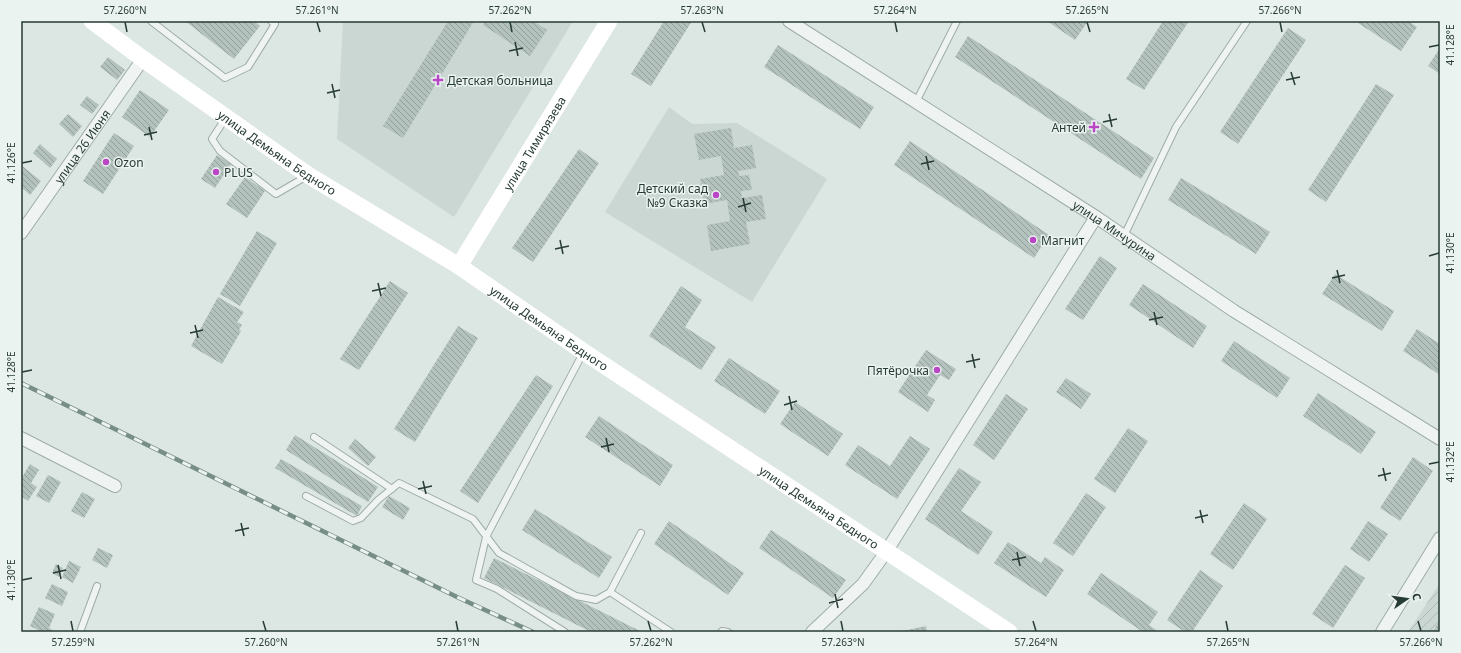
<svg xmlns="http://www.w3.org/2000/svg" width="1461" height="653" font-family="'Noto Sans',sans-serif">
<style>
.built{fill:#cbd7d2}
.industrial{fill:url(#industrial-furrows)}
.building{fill:url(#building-back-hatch)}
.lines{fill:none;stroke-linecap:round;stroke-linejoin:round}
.lane-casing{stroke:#9eaca7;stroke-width:8}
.street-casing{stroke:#9eaca7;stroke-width:14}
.lane{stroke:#eff4f3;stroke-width:6}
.street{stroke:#eff4f3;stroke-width:12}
.secondary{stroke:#fff;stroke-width:17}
.rail-casing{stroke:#778e87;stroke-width:4.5}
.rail{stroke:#ebf3f1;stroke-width:3;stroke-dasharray:9;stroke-linecap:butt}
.ticks{fill:none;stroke:#273b35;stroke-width:1.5}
.poi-dot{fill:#b947c5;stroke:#ebf3f1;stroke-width:1.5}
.labels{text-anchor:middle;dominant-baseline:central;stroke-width:3;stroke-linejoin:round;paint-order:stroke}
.poi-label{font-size:12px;fill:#273b35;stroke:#ebf3f1;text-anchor:start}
.street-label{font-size:12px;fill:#273b35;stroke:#ebf3f1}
.neatline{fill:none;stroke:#273b35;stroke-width:1.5}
.ticks-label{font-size:10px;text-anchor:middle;fill:#273b35}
</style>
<defs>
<pattern id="industrial-furrows" width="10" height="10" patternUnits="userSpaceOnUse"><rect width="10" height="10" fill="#cbd7d2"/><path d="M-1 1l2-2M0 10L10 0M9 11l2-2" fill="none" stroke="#aeb9b5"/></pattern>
<pattern id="building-back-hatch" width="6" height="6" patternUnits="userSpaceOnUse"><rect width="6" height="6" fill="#b4c2bd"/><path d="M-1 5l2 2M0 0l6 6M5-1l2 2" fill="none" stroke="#929f9a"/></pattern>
</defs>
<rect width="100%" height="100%" fill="#dce6e2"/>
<path class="built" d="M343 21H573L454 217 337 139Z
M669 107 692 124 737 123 827 179 752 302 605 212Z"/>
<path class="industrial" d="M1440 583V632H1408Z"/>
<path class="building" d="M185 21H254L260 26 234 59Z
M448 21H474L403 138 383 126Z
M485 21H533L547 30 530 56 483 25Z
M664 21H692L651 86 631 74Z
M1047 21H1088L1075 40Z
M1163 21H1189L1144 90 1126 79Z
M1355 21H1408L1417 27 1401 51Z
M1288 28 1306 40 1238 144 1220 132Z
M968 36 1154 158 1141 179 955 57Z
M778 45 874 107 860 129 764 67Z
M1440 48V74L1428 66Z
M108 57 125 70 117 80 100 67Z
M1376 84 1394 95 1326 202 1308 190Z
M140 90 169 110 150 137 122 117Z
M87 96 99 105 92 114 80 105Z
M68 114 82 126 73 137 59 124Z
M731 128 734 148 752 145 756 168 738 171 739 176 749 175 752 190 741 191 742 198 762 195 766 219 746 222 750 244 711 251 707 225 730 221 727 200 704 204 700 179 724 175 721 156 699 160 694 134Z
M114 133 134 146 103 194 83 181Z
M910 141 1049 235 1034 258 894 165Z
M40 144 57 159 50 168 33 153Z
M579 149 599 163 533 262 512 248Z
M217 155 231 164 215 188 201 179Z
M21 165 41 181 30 195 21 187Z
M245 177 265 191 247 218 226 204Z
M1181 178 1270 232 1256 254 1168 200Z
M257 231 277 243 240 306 220 294Z
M1100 256 1117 268 1083 320 1065 309Z
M1335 274 1394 311 1382 331 1322 294Z
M390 281 408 293 359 370 340 359Z
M1143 284 1207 326 1193 348 1129 305Z
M681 286 702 300 685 327 716 347 701 370 649 336Z
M218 297 244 312 237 322 242 325 239 330 241 331 222 364 191 346Z
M458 326 478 338 415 442 394 429Z
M1417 329 1440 344V375L1403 351Z
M1234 341 1290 378 1277 398 1221 361Z
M926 350 956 369 949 380 940 375 927 395 935 400 928 412 898 392Z
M729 358 780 391 765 414 714 381Z
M536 375 553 386 478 503 460 491Z
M1066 378 1091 394 1081 409 1056 392Z
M1318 393 1376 432 1361 454 1303 416Z
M1006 394 1028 409 994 460 973 445Z
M795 402 843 434 828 456 780 424Z
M599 416 673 465 660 486 585 437Z
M1128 428 1148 441 1115 493 1094 479Z
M295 435 378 487 368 502 286 450Z
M910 436 930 449 897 499 845 465 858 445 890 466Z
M355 439 376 457 368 466 348 448Z
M1413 457 1433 471 1400 521 1380 508Z
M281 459 362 506 357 516 275 468Z
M30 464 39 470 31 483 37 487 28 501 21 496V479Z
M959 468 981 482 961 511 993 532 978 555 925 519Z
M48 475 61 482 49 503 36 496Z
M82 492 95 499 84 518 71 511Z
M1086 493 1106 507 1073 556 1053 543Z
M389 496 410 508 403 520 382 507Z
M1244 503 1267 519 1233 570 1210 554Z
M535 509 612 557 599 578 522 530Z
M669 521 744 573 728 595 654 544Z
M1368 521 1388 534 1369 562 1350 549Z
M771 530 846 580 833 598 759 548Z
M1008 542 1041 563 1045 557 1064 570 1046 597 994 563Z
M98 548 113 555 107 568 92 560Z
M494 558 642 632H591L484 578Z
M69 561 81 567 73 583 62 577Z
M56 564 63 568 59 577 52 573Z
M1345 565 1365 578 1333 628 1312 614Z
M1200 570 1223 586 1192 632H1185L1167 620Z
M1101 573 1158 612 1149 625 1159 632H1143L1087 594Z
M52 584 68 592 62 606 45 598Z
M39 607 55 614 49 628 54 631V632H42L30 626Z
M1440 620V632H1433Z
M926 626 927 632H903V631Z"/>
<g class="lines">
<g class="lane-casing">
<path id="lane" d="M151 21 225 78 248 67 275 24 271 21
M916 102 957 21
M225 119 212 139 220 151 276 194 307 176
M1124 236 1176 127 1247 21
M314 437 392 489
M306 496 353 521 361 518 378 500 399 483 473 519 499 553 576 596 596 600 610 592 671 632
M610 592 641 533
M80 632 97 586
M565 632 497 589 476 580 486 537 583 353
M721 632 722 631 728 632"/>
</g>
<g class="street-casing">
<g id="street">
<path id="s1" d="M789 21 1096 217 1234 311 1440 439"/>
<path id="s2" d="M21 233 143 59"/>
<path d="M21 438 115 486"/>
<path d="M812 632 863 584 886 552 1096 217"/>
<path d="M1382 632 1440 538"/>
</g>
</g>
<use href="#lane" class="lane"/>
<use href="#street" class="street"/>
<g class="secondary">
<path id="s3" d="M92 21 143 59 308 175 459 266 584 352 1009 632"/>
<path id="s4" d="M459 266 609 21"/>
</g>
<g class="rail-casing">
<path id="rail" d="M21 383 457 597 533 632"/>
</g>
<use href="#rail" class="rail"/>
</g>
<path class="ticks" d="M125 22 127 32M317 22 320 32M510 22 512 32M702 22 705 32M895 22 897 32M1087 22 1090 32M1280 22 1282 32M515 42 518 56M1429 47 1439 45M509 51 523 48M1291 72 1295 85M1286 80 1300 77M332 84 335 98M327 93 340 90M1109 114 1112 127M1103 122 1117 119M149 127 152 140M144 135 157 132M926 156 929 170M22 163 32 161M921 164 934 161M743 198 746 212M738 207 751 203M560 240 563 254M555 249 569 246M1429 256 1439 253M1337 270 1340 283M1332 278 1345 275M378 283 381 296M372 291 386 288M1154 312 1157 325M1149 320 1163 317M195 325 198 338M190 333 203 330M972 354 975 368M966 362 980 359M22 372 32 370M789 396 792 410M784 405 797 401M606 438 609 452M601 447 614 444M1429 464 1439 462M1383 468 1386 481M1378 476 1391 473M423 481 426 494M418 489 432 486M1200 510 1203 523M1195 518 1208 515M241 523 244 536M235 531 249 528M1017 552 1020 566M1012 560 1026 557M58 565 61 579M53 573 66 570M22 580 32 578M835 594 838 608M829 603 843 599M71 621 73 631M263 621 266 631M456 621 458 631M648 621 651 631M841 621 843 631M1033 621 1036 631M1226 621 1228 631M1418 621 1421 631"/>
<g class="poi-dot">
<path d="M436 74h4v4h4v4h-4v4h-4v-4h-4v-4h4z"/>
<path d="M1092 121h4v4h4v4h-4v4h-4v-4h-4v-4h4z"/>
<circle cx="106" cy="162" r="4"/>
<circle cx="216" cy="172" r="4"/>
<circle cx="716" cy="195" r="4"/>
<circle cx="1033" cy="240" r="4"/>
<circle cx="937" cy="370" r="4"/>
</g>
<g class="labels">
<g class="poi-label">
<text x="447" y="80">Детская больница</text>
<text x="1086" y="127" text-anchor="end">Антей</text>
<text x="114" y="162">Ozon</text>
<text x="224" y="172">PLUS</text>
<text x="708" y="188" text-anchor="end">Детский сад<tspan x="708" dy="14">№9 Сказка</tspan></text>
<text x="1041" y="240">Магнит</text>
<text x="929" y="370" text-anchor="end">Пятёрочка</text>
</g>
<g class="street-label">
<text stroke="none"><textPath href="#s4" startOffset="144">улица Тимирязева</textPath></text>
<text stroke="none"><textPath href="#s2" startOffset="106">улица 26 Июня</textPath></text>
<text stroke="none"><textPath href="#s3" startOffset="227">улица Демьяна Бедного</textPath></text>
<text stroke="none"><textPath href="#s1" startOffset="387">улица Мичурина</textPath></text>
<text stroke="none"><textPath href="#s3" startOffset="551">улица Демьяна Бедного</textPath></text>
<text stroke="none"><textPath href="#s3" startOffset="875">улица Демьяна Бедного</textPath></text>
</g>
</g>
<rect width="1461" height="653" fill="none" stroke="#ebf3f1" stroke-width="44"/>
<g transform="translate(1407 599) rotate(77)" stroke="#ebf3f1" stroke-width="3" paint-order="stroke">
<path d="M0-3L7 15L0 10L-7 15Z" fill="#273b35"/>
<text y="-6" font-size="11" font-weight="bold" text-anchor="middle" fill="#273b35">С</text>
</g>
<rect x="22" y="22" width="1417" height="609" class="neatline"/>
<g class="ticks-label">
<text x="125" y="14">57.260°N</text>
<text x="317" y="14">57.261°N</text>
<text x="510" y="14">57.262°N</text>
<text x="702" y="14">57.263°N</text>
<text x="895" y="14">57.264°N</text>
<text x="1087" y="14">57.265°N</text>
<text x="1280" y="14">57.266°N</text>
<text transform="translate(1450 45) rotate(-90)" y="4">41.128°E</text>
<text transform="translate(11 163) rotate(-90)" y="4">41.126°E</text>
<text transform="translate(1450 253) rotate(-90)" y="4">41.130°E</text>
<text transform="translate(11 372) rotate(-90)" y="4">41.128°E</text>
<text transform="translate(1450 462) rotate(-90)" y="4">41.132°E</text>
<text transform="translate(11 580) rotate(-90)" y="4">41.130°E</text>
<text x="73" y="646">57.259°N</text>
<text x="266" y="646">57.260°N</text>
<text x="458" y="646">57.261°N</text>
<text x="651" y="646">57.262°N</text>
<text x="843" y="646">57.263°N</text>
<text x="1036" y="646">57.264°N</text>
<text x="1228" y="646">57.265°N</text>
<text x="1421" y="646">57.266°N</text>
</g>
</svg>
